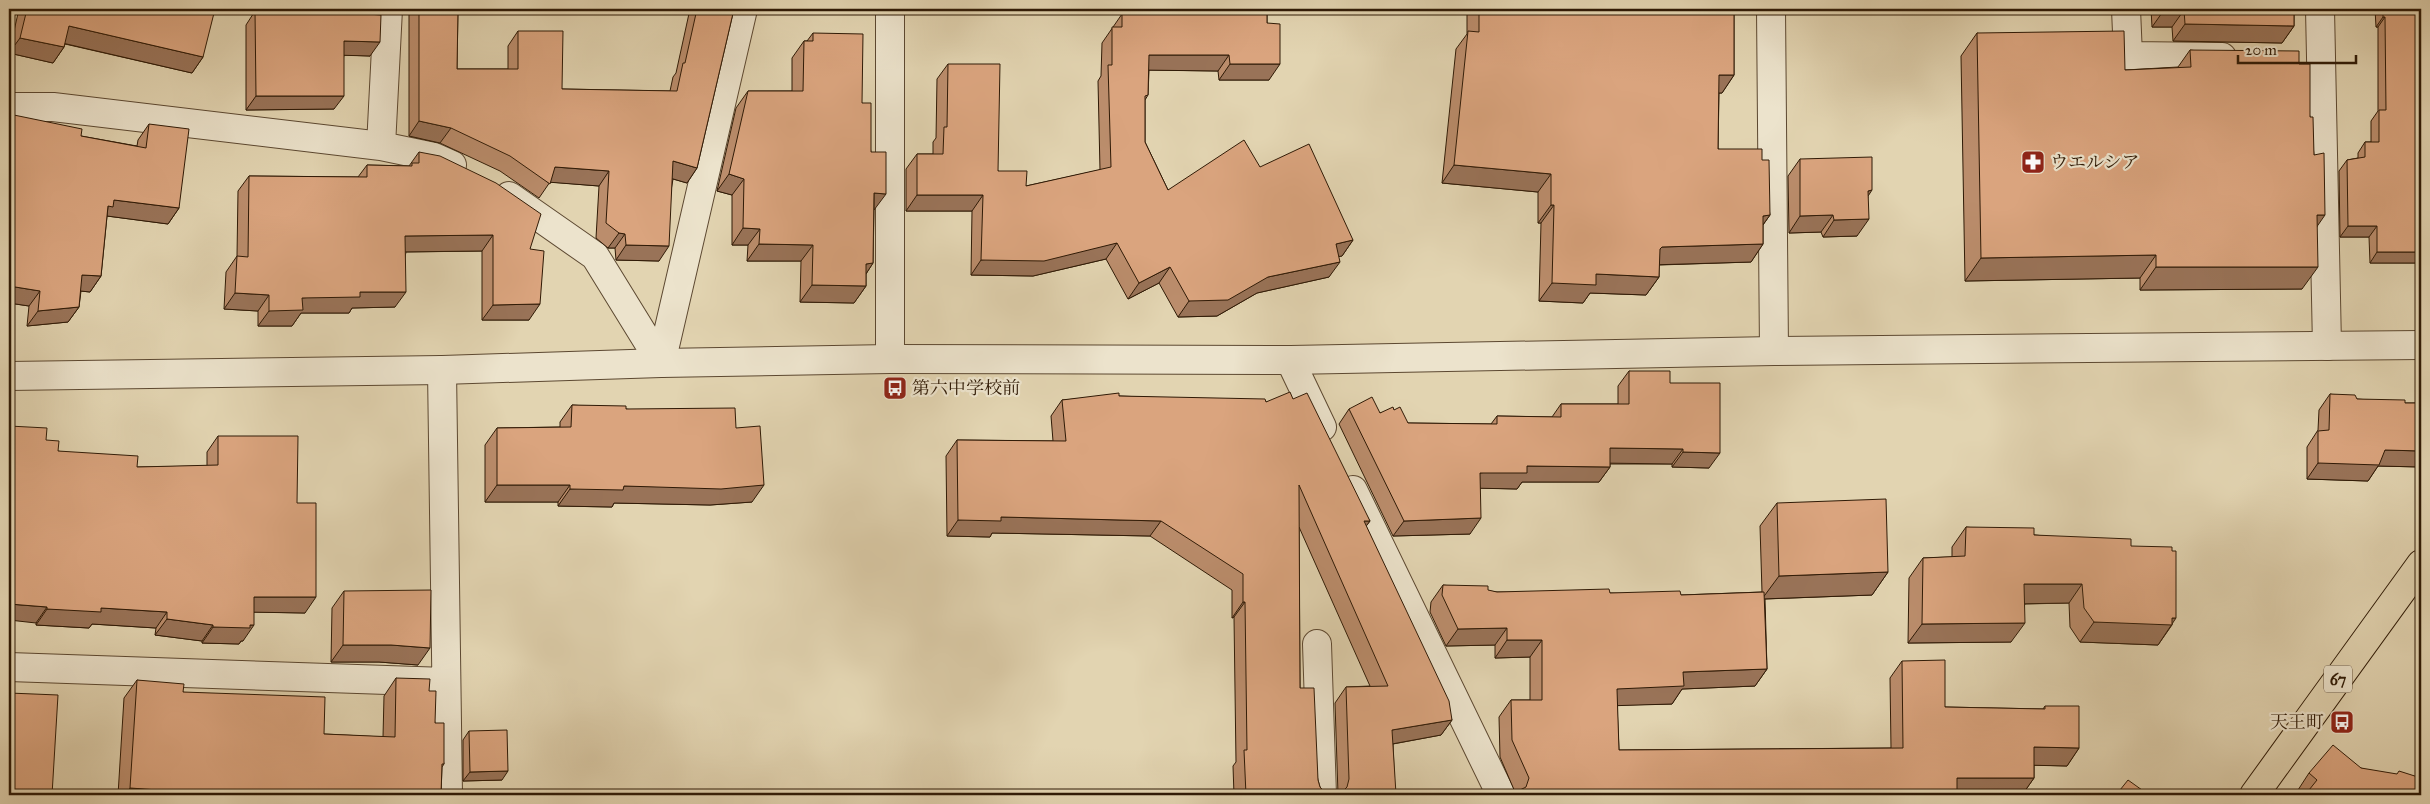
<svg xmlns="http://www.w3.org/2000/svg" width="2430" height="804" font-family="'IM FELL Great Primer','Noto Serif JP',serif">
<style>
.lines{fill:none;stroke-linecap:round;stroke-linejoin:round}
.minor-casing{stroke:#5c4831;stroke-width:30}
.tertiary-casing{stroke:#5c4831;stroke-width:30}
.primary-casing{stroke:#2f1a06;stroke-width:30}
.minor{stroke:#ece3cc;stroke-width:28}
.tertiary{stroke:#ece3cc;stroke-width:28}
.primary{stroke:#e2d4b1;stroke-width:28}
.wall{fill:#bb8d6c;stroke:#2f1a06;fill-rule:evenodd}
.shaded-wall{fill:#997358;stroke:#2f1a06}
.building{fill:#daa47e;stroke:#2f1a06;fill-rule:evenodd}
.labels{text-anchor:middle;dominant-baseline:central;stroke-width:4.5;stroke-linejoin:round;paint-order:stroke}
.shield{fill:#ece3cc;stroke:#685641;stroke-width:1}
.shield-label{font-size:16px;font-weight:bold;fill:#2f1a06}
.poi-label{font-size:18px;fill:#2f1a06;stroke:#ece3cc;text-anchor:start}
</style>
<rect width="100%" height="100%" fill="#e2d4b1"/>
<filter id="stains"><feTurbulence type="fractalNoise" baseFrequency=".004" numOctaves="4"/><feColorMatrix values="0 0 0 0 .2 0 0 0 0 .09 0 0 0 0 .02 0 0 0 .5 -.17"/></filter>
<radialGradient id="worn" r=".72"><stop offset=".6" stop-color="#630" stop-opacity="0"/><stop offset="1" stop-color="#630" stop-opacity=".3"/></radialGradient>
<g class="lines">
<g class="minor-casing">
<path id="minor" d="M890 9V359
M1771 9 1774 351
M2126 9 2128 56 2222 57
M2320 9 2327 346
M9 107H53L381 146 434 157 452 165
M381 146 388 9
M509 196 595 256 661 363 743 9
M1290 360 1322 427
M442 370 448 795
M1353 490 1501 795
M1317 644 1322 795
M9 667 446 682"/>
</g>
<g class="tertiary-casing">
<path id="tertiary" d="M9 376 442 370 661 363 890 359 1290 360 1774 351 2421 345"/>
</g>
<g class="primary-casing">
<path id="primary" d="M2254 795 2421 564"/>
</g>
<use href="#minor" class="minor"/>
<use href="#tertiary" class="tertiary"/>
<use href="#primary" class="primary"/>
</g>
<path class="wall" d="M19 9H183L203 57 192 73 65 44 64 47 53 63 9 53Z
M409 9H458L457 69H508V46L518 31 562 89 670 91 673 77 676 73 690 9H734L697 168 687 183 673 179 659 261 616 260 615 248H608L596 238 599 186 550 182 539 198 500 171 440 143 409 136Z
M1227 9H1267V23L1269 80H1219L1218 71 1149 70 1148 95 1145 100V142L1168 190 1260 167 1353 240 1342 256H1339L1329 277 1257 293 1217 316 1178 317 1159 283 1128 299 1106 259 1033 276 971 275 972 211H906V169L917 154H933V142L936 138 937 79 948 64 998 171 1026 186 1100 170 1098 81 1101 76 1102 43 1122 14 1224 13Z
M1467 9H1533V11L1672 12 1674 9H1734V75L1722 93H1719L1718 149 1762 160 1770 215 1763 225V244L1751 262 1659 265V277L1646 295 1590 293 1583 303 1539 301 1541 223H1538V192L1442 183 1456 49 1467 34Z
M2151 9H2294V26L2282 43 2173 41 2172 27H2152Z
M2375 9H2421V263H2370L2369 237H2340L2339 171 2347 160 2358 158V153L2365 142H2371V121L2378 111V27H2376Z
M255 11 370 56 344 55 334 109 246 110V25Z
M813 33 862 103 871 152 874 210 873 263 866 274V286L854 303 800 302 801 261H747L748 245H732V195L717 191 736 108 748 91H792V58L804 41H807Z
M1977 33 2125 70 2178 67 2190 50 2299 64 2310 117 2314 155 2317 226 2302 289 2140 290V278L1965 281 1961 56Z
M9 114 81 136 137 146 138 140 149 124 179 208 168 224 107 216 101 276 90 292 81 291 79 307 68 322 27 326 29 306 9 303Z
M419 152 530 249 529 320H482V251L406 252 395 307 352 308 349 313H301L292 326H258V311L224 309 226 272 237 256 238 191 249 176 358 177 367 165 409 166Z
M1800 159 1868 197 1857 236 1823 237 1821 232 1789 233 1788 176Z
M1629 371 1670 383 1709 468 1672 467V464H1610V467L1599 482H1522L1517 489 1480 488 1470 534 1393 536 1339 424 1349 409 1380 413 1394 410 1408 423 1491 424 1497 416 1552 417 1561 404H1618V386Z
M2330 394 2357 399 2405 403H2421V467L2378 466 2368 481 2307 479V447L2318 430 2319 410Z
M1119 396 1266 402 1293 399 1370 521 1366 526 1452 720 1441 735 1393 744 1395 795H1234L1233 766 1236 762 1234 617 1232 618V590L1150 536 992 533 990 537 947 536 946 456 957 440 1053 441 1051 416 1062 400ZM1299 527 1370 686 1346 687 1335 703 1338 794 1333 795 1325 793 1320 787 1318 780 1300 688Z
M572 405 626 409 736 428 752 502 710 505 614 503 612 507 558 506V502H485V445L497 428 560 427V422Z
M218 436 297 503 305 613 254 612 243 641H241L239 644 202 643V641L155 635 156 628 92 624 89 628 36 625 46 440 58 451 137 467 207 466V452Z
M1777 503 1888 572 1872 595 1765 599 1767 669 1755 686 1682 689 1672 704 1617 705 1619 750 1891 748 1890 678 1902 661 1945 707 2043 709 2045 706 2079 748 2067 766 2034 765V778L2022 795H1512L1515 792 1500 757 1499 717 1511 700H1530V657L1495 658V645L1446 646 1430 612 1431 602 1443 585 1497 592 1610 593 1681 595 1762 592 1760 526Z
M1966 527 2131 546 2172 623V625L2158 645 2080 642 2070 627 2069 603 2025 604 2011 642 1908 643 1909 578 1923 558 1952 557V547Z
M344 591 418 665 379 662H331L332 608Z
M396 678 429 691 435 723 444 764 442 767 441 795H118L124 698 137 680 183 692 324 734 383 737 384 696Z
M469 731 502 780 463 781V740Z
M2361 768 2421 795H2303L2298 790 2309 773Z"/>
<path class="shaded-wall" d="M2164 10H2184L2172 27H2152Z
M2383 17H2385L2378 27H2376Z
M2185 24 2294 26 2282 43 2173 41Z
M69 26 203 57 192 73 58 42Z
M20 38 64 47 53 63 9 53Z
M344 41 380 42 370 56 334 55Z
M1149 55H1229L1218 71 1138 70Z
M1230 64H1280L1269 80H1219Z
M1719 75H1734L1722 93H1706Z
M256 96H344L334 109 246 110Z
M419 121 451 128 440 143 409 136Z
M673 161 697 168 687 183 663 176Z
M1454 165 1551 174 1538 192 1442 183Z
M555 167 609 171 599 186 547 182Z
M729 174 744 179 732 195 717 191Z
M1872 190 1861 207 1868 191Z
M874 193 886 194 874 210Z
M917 195H983L972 211H906Z
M114 200 179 208 168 224 107 216 108 206Z
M1551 205H1554L1541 223H1538Z
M1770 215 1757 233 1763 216Z
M1833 215 1821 232 1789 233 1800 216Z
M2317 215H2325L2309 238Z
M1869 219 1857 236 1823 237 1834 220Z
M2348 226H2377L2369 237H2340Z
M743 228 760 229 748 245H732Z
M619 233 625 234 615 248H608Z
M493 235 482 251 394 252 405 236Z
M1353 240 1342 256 1325 259 1336 244Z
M1117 243 1106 259 1033 276 971 275 981 260Z
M759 244 813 245 801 261H747Z
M1763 244 1751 262 1650 265 1660 249 1662 247Z
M626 245 669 246 659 261 616 260Z
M2377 252H2421V263H2370Z
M2156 255 2140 278 1965 281 1981 258Z
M1340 262 1329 277 1257 293 1217 316 1178 317 1189 301 1268 277Z
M873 263 862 280 866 264Z
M1170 267 1159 283 1128 299 1139 283Z
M2156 267H2318L2302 289 2140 290Z
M1596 274 1659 277 1646 295 1590 293 1583 303 1539 301 1552 283Z
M82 275 101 276 90 292 71 290Z
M812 285 866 286 854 303 800 302Z
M9 286 40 291 29 306 9 303Z
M360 292H406L395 307 352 308 349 313H301L292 326H258L269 311 302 298Z
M235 293 269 295 258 311 224 309Z
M540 304 529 320H482L493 305Z
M79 307 68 322 27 326 38 311Z
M1610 448 1683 449 1672 464 1599 463Z
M2385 450 2421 451V467L2378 466 2368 481 2307 479 2318 463Z
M1683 452 1720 453 1709 468 1672 467Z
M1527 466 1610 467 1599 482H1522L1517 489 1469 488 1480 473Z
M497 485H570L558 502H485Z
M764 485 752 502 710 505 614 503 612 507 558 506 570 489 624 486Z
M1001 517 1161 521 1150 536 992 533 990 537 947 536 958 520Z
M1481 518 1470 534 1393 536 1404 521Z
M1364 521H1370L1358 537Z
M1888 572 1872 595 1762 599 1779 576Z
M2024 584H2082L2069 603 2010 604Z
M254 597H316L305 613 243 612Z
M1243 602H1245L1234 617 1232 618Z
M9 604 47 607 36 623 9 620Z
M101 608 167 612 156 628 92 624 89 628 36 625 47 609Z
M2176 618 2158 645 2080 642 2094 622Z
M167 619 213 625 202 641 155 635Z
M2025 623 2011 642 1908 643 1922 624Z
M254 625 243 641H241L239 644 202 643 213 627Z
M1507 628 1495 645 1446 646 1458 629Z
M1507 640H1542L1530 657 1495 658Z
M343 645H391L430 648 418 665 379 662H331Z
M1767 669 1755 686 1682 689 1672 704 1605 706 1617 689 1683 672Z
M1452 720 1441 735 1381 746 1392 730Z
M2034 747 2079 748 2067 766 2022 765Z
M508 771 502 780 463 781 470 772Z
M1957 778H2034L2022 795H1945Z
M130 788 186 792 183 795H125Z"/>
<path class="building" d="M27 9H183H182H215L203 57 69 26 64 47 20 38Z
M419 9H458L457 69H518V31H563L562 89 677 91 683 63H685L697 9H734L697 168 673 161 669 246 626 245 625 234 619 233 606 223 609 171 555 167 550 184 510 156 451 128 419 121Z
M1232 9H1267V23L1280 24V64H1230L1229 55H1149L1148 95 1145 96V142L1168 190 1244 140 1260 167 1309 144 1353 240 1336 244 1340 262 1268 277 1228 300 1189 301 1170 267 1139 283 1117 243 1044 261 981 260 983 195H917V154H943L944 127H947L948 64H1000L998 171H1027L1026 186 1111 167 1108 65H1112V27H1122V14L1232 13Z
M1479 9H1533V11L1676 12V9H1734V75H1719L1718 149H1762V160H1769L1770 215 1763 216V244L1662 247 1660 249 1659 277 1596 274V285L1552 283 1554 205H1551V174L1454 165 1468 31 1479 32Z
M2164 9H2294V26L2185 24 2184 10H2164Z
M2383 9H2421V252H2377V226H2348L2347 160 2365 157V142H2379V110H2386L2385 17H2383Z
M255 11H327L381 15 380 42 344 41V96H256Z
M2124 31 2125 70 2191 67 2190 50 2299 51V64H2310V117H2313L2314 155 2324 153 2325 215H2317L2318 267H2156V255L1981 258 1977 33Z
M813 33 863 34 862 103H871V152H886V194L874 193 873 263 866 264V286L812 285 813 245 759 244 760 229 743 228 744 179 729 174 748 91H803L804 41H813Z
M9 114 82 129 81 136 146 148 149 124 189 129 179 208 114 200 113 207 108 206 101 276 82 275 79 307 38 311 40 291 9 286Z
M419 152 440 156 496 183 541 214 530 249 544 251 540 304 493 305V235L405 236 406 292H360V297L302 298 303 310 269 311V295L235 293 237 256 248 257 249 176 367 177V165L412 166V163H419Z
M1872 157V190L1868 191 1869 219 1834 220 1833 215 1800 216V159Z
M1629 371H1670V383H1720V453L1683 452V449L1610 448V467L1527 466V473H1480L1481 518 1404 521 1349 409 1372 397 1380 413 1393 407 1394 410 1400 407 1408 423 1497 424V416L1561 417V404H1629Z
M1290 392 1293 399 1307 393 1370 521H1364L1449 701 1452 720 1392 730 1396 794H1389V795H1246L1244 750H1247L1245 602H1243V574L1161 521 1001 517V521L958 520 957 440 1066 441 1062 400 1119 393V396L1265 399 1266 402ZM1299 485 1388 686 1346 687 1349 779 1347 787 1341 793 1333 795 1325 793 1320 787 1318 780 1314 688H1300Z
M2330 394 2355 395 2357 399 2405 400V403H2421V451L2385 450 2379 465 2318 463V431L2329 430Z
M572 405 626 406V409L735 408 736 428 760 426 764 485 721 489 624 486 623 490 570 489V485H497V428L571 427Z
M9 426 47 428 46 440 59 441 58 451 138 456 137 467 218 465V436H298L297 503H316V597H254V625H250V628L213 627V625L167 619V612L101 608V612L47 609V607L9 604Z
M1886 499 1888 572 1779 576 1777 503Z
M1966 527 2034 528V535L2131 539V546L2172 547V551H2176V618H2172V625L2094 622 2084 608 2082 584H2024L2025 623 1922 624 1923 558 1965 556Z
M1443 585 1488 586V590L1497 592 1609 589 1610 593 1680 591 1681 595 1764 592 1767 669 1683 672 1684 686 1617 689 1619 750 1903 748 1902 661 1945 660V707L2045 709V706H2079V748L2034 747V778H1957V795H1514V793L1526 787 1529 778 1512 740 1511 700H1542V640H1507V628L1458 629 1442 595Z
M431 590 430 648 391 645H343L344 591Z
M396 678 430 679 429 691H436L435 723H444V764H442L441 795H186V792L130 788 137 680 184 684 183 692 325 697 324 734 395 737Z
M9 693 58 695 52 795H9Z
M507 730 508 771 470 772 469 731Z
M2333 745 2361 768 2397 774 2399 771 2421 778V795H2305L2317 780 2309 773Z
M2128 780 2149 795H2116Z
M582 792H643V795H582Z"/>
<defs>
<g id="pharmacy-square" transform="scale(1.25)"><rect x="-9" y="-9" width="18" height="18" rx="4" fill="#8f2418" stroke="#ece3cc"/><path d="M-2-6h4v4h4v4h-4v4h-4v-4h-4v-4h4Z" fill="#fff"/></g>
<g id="bus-square" transform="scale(1.25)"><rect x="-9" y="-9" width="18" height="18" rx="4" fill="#8f2418" stroke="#ece3cc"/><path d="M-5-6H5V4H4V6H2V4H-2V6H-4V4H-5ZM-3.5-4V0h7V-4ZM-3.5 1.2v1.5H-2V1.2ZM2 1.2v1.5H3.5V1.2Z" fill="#fff"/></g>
</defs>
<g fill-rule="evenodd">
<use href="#pharmacy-square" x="2033" y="162"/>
<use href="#bus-square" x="895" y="388"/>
<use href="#bus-square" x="2342" y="722"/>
</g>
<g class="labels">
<rect class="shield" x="2324" y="665.5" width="28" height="27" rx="4"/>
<g class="shield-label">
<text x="2338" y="679">67</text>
</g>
<g class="poi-label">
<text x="2050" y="162">ウエルシア</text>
<text x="912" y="388">第六中学校前</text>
<text x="2324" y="722" text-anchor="end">天王町</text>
</g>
</g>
<rect width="2430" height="804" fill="none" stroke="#e2d4b1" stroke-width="30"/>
<rect x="10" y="10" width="2410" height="784" fill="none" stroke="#2f1a06" stroke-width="2.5"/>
<rect x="15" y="15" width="2400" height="774" fill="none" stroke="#2f1a06"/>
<path d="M2238 55v8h118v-8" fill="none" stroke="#2f1a06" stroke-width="2.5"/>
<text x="2245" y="55" font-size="15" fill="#2f1a06" stroke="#ece3cc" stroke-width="4" paint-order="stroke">20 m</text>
<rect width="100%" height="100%" filter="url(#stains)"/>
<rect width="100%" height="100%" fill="url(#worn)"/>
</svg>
